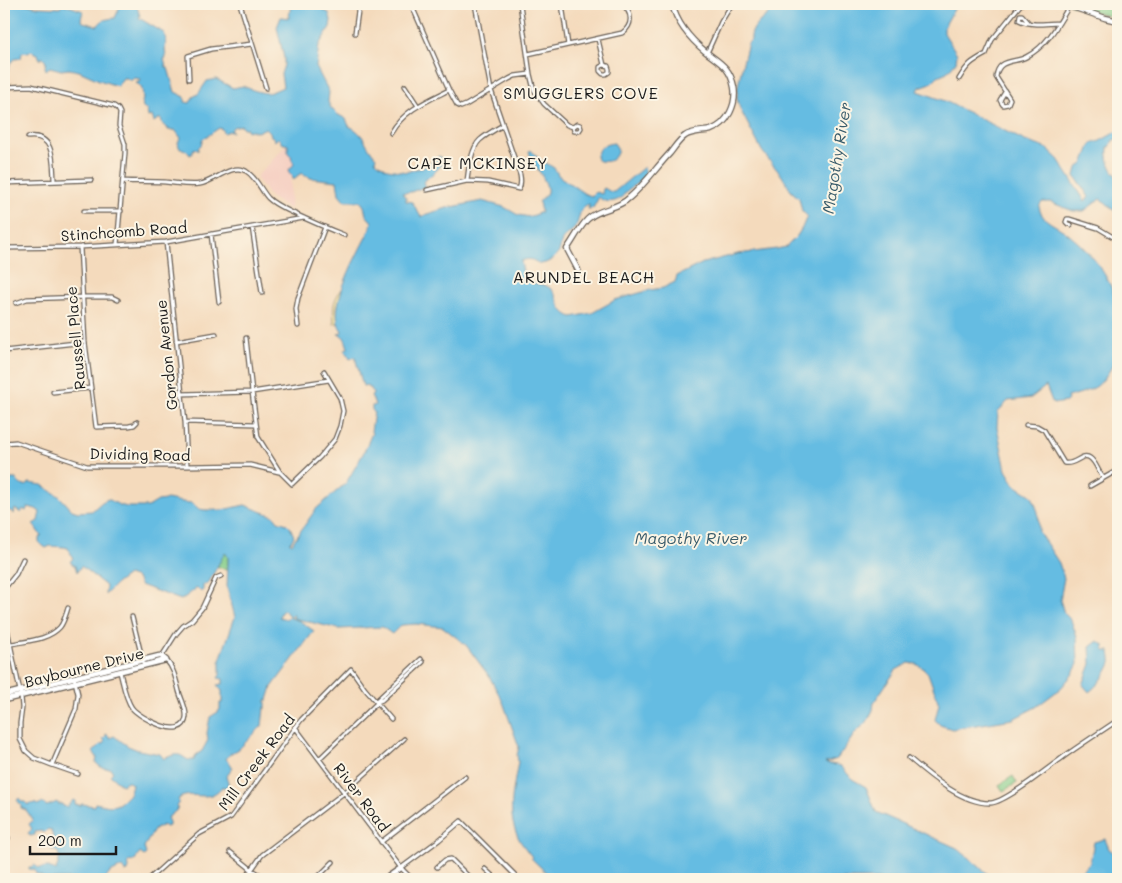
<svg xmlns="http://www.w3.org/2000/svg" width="1122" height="883" font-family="Mali,sans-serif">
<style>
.built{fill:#f6d2c4}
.green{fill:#84cd89;stroke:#507452}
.sand{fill:#eeda9e;stroke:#857b5d}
.water{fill:#65bce2;stroke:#406c7f}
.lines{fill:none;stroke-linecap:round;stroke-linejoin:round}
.minor-casing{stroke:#685e54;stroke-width:5.5}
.tertiary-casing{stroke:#685e54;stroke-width:7}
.minor{stroke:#fff;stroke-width:3}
.tertiary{stroke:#fff;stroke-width:4.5}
.labels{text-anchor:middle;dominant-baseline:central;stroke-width:4;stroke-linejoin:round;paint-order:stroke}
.street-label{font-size:15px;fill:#1c1c1c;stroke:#fcf5e5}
.neighbourhood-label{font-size:16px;letter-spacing:1px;fill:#1c1c1c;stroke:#fcf5e5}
.water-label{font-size:16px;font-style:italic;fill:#395c6b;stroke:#fcf5e5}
</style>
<rect width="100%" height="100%" fill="#fcf5e5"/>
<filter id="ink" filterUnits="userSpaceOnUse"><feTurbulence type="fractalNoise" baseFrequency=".02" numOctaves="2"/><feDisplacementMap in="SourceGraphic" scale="10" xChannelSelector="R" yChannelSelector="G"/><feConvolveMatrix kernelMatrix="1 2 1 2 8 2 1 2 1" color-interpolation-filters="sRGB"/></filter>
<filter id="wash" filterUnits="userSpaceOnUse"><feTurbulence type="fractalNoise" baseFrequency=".0096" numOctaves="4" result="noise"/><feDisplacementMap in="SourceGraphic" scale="20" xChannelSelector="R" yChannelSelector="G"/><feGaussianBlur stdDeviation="1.12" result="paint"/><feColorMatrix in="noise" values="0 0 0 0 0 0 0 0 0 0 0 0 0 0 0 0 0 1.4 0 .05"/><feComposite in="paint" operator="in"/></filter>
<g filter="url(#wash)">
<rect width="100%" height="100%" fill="#f4dabc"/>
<path class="built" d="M294 136 322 147 290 179 291 183 290 209 270 197 256 177 270 163Z"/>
<path class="green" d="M1068 4H1118L1115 18Z
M225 551 228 557V571L217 566Z
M1013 776 1017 783 1003 791 999 785Z"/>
<path class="sand" d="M343 288 337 308 338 323 334 324C333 308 332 300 343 288Z"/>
<path class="water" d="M4 4H26L38 7 60 8 63 4 83 11 81 19 83 22 98 26C101 19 108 19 115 18L121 4H136L140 16 139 18 164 33 166 40 165 48 166 58 164 59 166 67 168 68 175 92 185 97V102L190 103 193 97 198 94 207 81 216 79 233 88 243 86C249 89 261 93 267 93 273 92 278 89 283 87L281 74 284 65V58L277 27 281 17 289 18 291 4H324L323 6V10L329 13 331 20 330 27 319 45 316 67 329 92 328 102 331 108 337 114 346 119 349 126C365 133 365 146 376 157L375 160 378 163 387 169 407 172 415 169 423 168 439 156 445 161 435 172 424 181 426 189H425L424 187 411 192 402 193 406 198V201L412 202 421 217 427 214 447 208 482 201 504 207 518 215 530 217 541 212 539 202C541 199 546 196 547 192 549 181 531 163 529 151L531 150 538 158 554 168 559 176 585 194 592 196 596 192 602 194 603 189 604 188 611 192H614L644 167C645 170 646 171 645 175 642 181 634 185 629 189 626 191 624 195 621 198 614 203 603 203 599 197L593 208 588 209 590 204C577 206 581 221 574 229 570 233 565 236 562 240 561 244 560 248 559 252 556 258 547 264 539 264 532 259 530 258 521 261 522 268 523 275 528 280 534 286 544 282 551 289 560 298 557 312 572 317L592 313 615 300 650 290 663 288 675 282 677 276 703 263 738 254 777 249 786 247 797 236 802 228 807 216 802 211 799 198 791 191 782 176 762 151 741 111 738 103 737 97 738 86 743 62 748 43 751 40C749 25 773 10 785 4H957L944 27V33L957 54 956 62 947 72 938 76 931 83 920 87 918 91 945 101 1025 141 1046 148 1058 159 1085 201 1089 197 1075 176 1077 168 1083 164 1091 144 1100 141 1116 132 1118 133V139L1113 140 1110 147H1108C1107 158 1109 166 1116 175L1118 176V214L1105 202 1100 199 1084 211H1073L1050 202H1042L1039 207C1041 222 1058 225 1068 234 1092 253 1113 279 1118 310 1120 323 1118 338 1118 352 1116 361 1105 380 1097 386 1090 391 1075 395 1067 397L1068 400 1066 402 1053 404 1046 386 1031 398 1008 401 998 412 997 427 1006 470 1015 485 1032 496 1038 512 1039 532 1059 563 1064 578 1060 600 1064 613 1071 620 1077 637 1078 664 1072 675 1060 689 1036 707 1013 719 952 729 940 725 935 720 939 704 928 673 923 668 916 664 909 663 896 670 874 702 873 710 867 722 856 732 837 759 825 763 841 766 852 779 866 787 876 812 957 848 994 879H553L531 858 532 857C527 850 521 844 518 837 506 813 514 787 518 762L517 755 519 747 503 702 489 676 466 645 443 627 416 624 401 625 392 634 382 627 339 629 293 618 294 615H292L290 617 284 610 281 612 279 617 286 619 288 617 300 621 314 631 272 687 268 700H266V708H264L262 726 239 749 230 754 226 759 230 763 233 768 226 777 228 782V785L226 787H222C208 804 195 790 179 798L178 804 176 806 178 809 167 818 169 822V826L165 827 163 825 160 827H156L144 847 146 854 144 856 140 853 134 861 128 862 129 868 128 871 125 872 122 867 110 873 105 879H43V877L36 874 35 870 29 869V867H31L34 865 39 868 49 867 56 871 57 870 56 868 58 865V861L60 859 58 852 51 849 55 845 51 830 48 829 44 833 41 831 35 832V835L30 836 28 833 32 829 29 824 33 820 26 810 21 808V805L17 800 19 798 22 802H25L28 805 29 804 28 803 32 804 35 803 37 805 42 803 47 806 57 802 58 804H62L63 806 67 807 73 800 75 801V805L78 804 79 806 82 804 94 806 95 803C106 805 114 809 122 801 130 793 129 796 132 784L127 781 122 785 110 775 113 772 110 768C104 769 101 768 96 763L97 757 93 752 101 744H104L105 741 103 739 106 736V734L109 736 110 738 114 736 128 746 138 750 160 754 164 759 167 756 168 757C185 750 182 762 194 760L196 755 202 751 208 740 207 733 210 717 218 712 220 709V703H222V691L217 685 223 684V679L218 678 220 675V660L235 617 227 587 228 563V557L225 552 208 584 203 585V590L201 592 197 588 181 600 140 585 137 578 128 575 116 584 105 595 106 586 81 566 77 572 75 566 70 562 73 558 68 548C62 546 56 547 50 546L46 548 39 543V538L42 536 39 533 33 524 38 521 40 512 36 509 29 507 27 508 26 511 23 509 21 513 15 509 14 514 11 511H7L4 514V479H16C19 484 22 487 28 485L29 483 42 485 59 496 72 510 78 512 92 511 102 502 108 499 119 505 127 507H148L158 501 165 500 166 499C174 500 183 503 192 503L199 509 205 510H222L245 505 260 511 274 516 278 521 287 524 290 527 294 536 291 542H289L292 544 295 539 316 509 346 483 364 452 372 433 371 432 374 412 372 410V406L375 405 371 395 373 394 371 388H369L368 385 363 386 355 357 350 359 345 351V350L348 348C346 342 345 335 338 334L341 333 342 331C324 310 360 250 370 229L372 222 366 215 364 206 360 201H345L339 194 337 181 310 178 308 176H304L302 173 297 176 294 180 292 178 293 177 288 171 294 164 291 158 292 157 288 153V145L281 143V141L278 138 275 141 274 138 271 136 270 132 266 128 257 132 250 130 247 131V128H243L241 125 233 127 231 130 232 132 229 131 223 133 222 129 219 128 203 139 201 145 198 148V151L195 148 193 150 192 154 190 155 187 151 179 147 178 142 181 138 175 130H168V128L165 127V125H163L161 119H158L154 122 152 116 148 117 147 110 143 108 142 101 143 100C142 92 144 87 136 83L141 81 140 79 134 78 130 81 127 78H123L117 86 99 80 79 71 69 69 61 70 50 67 46 70 45 67 46 62 42 57 40 60 38 54 31 51 29 53 23 52 22 53 21 58 15 59 10 63 7 79 4 74Z
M614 143 618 149C616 160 608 164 597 160L596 156C599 147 604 144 614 143Z
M1098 641 1104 645V651H1110C1110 655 1112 659 1111 663 1107 674 1098 685 1089 692L1083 685 1091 664 1090 647Z
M1105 839 1109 849 1118 856V879H1059L1079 874 1090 862 1094 842Z"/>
</g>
<g filter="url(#ink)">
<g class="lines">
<g class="minor-casing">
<path id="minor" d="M240 4 266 88
M411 4 449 90 457 105 461 107 466 105 509 79 515 76 530 74
M520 4 530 74 534 90 544 104 567 125 573 127 574 131H579L581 128 580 125 577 124 573 127
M562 4 568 45
M1029 23 1022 15H1020L1019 20C1031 26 1045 24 1059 23
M355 33 359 4
M598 39 604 65 600 67V71L603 74H606L609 72V69L608 66 604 65
M707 53 721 22 732 4
M528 54 622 33C633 25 633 13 622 4
M189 79 188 56 211 49 252 44
M959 79C968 64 971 62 986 54L992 40 1021 4
M405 86 418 106
M4 87 31 86 114 106 118 109 120 113 119 126 125 144V153L117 245
M1005 92 1000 100 1001 102 1003 105 1008 104 1010 99 996 77C998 58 1015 63 1026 57 1047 46 1058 25 1069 6
M391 133C404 110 427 101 449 90
M28 137C55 133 53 162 54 180
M123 181C137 182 151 181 165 182 177 183 188 186 200 184 214 182 231 163 246 171 256 177 261 190 268 198 274 204 283 208 291 212 308 220 326 228 344 235
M467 181C468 170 472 147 480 140 487 134 496 129 503 125
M4 183 91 180
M427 190 467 181 488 182 519 189C521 185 521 180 520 175L491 90 475 4
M84 211H121
M1071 225 1068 224 1066 222 1067 219H1069L1098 228 1118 240
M252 227 262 293
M211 234 219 302
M166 242 185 422 187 466
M80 247 85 342 96 427 129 426 134 425 137 422
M4 248 80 247 166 242 304 218
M16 303 27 299 82 297H112L118 300
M298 326 296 309 298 298 325 227
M246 338 252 392 258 437 280 472 292 484 320 457 335 439 340 426 343 411 340 398 324 371
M176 341 216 334
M4 351 85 342
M53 392 91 388
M181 394 252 392 329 380
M185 422 256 424
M1026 425 1037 426 1044 430 1064 463C1075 466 1082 452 1090 458 1097 463 1098 473 1104 478
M4 443 16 442 87 466H187L250 465 279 472
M1090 486 1118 470
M4 589 16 574 23 559
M4 614 21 696 22 708 20 723V739L26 751 34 758 52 765 76 709 78 694 74 677
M132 617 144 666
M11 644C26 641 49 640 60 627 64 622 66 614 68 608
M162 656 176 634 183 626 192 620 202 608 216 578 221 576
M120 672C123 683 125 698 132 708 140 718 184 742 186 717 187 709 181 699 179 691 176 680 174 668 166 660
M377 702 382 700 423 662
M295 727 401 868 412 879
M909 758C930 776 963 804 991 803 1006 802 1048 768 1062 758 1080 745 1099 733 1118 720
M319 759 377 703V700L421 659
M52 765 78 774
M4 838H8
M381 842 465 777
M230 852 251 869 267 879
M437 867 445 860 451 859 471 879
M401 868 439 840 461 821 519 879
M485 869 496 879
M149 879 199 834 231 817 301 720 351 669 365 689 391 719
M245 879 262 855 345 792 404 739
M316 879 333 862"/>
</g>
<g class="tertiary-casing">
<path id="tertiary" d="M1064 4 1105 18 1118 21
M578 270 567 249C573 241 582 223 589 218 601 208 618 209 629 198 645 184 656 168 670 153 674 148 679 140 685 136 692 131 703 132 711 130 728 124 737 104 734 87 730 67 720 63 706 52 690 39 677 24 672 4
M4 695 159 656H161L166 660
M4 700 166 660
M385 879 401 868"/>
</g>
<use href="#minor" class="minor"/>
<use href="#tertiary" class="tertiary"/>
</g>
</g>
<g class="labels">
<g class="street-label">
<text transform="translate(124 231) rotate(-4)">Stinchcomb Road</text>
<text transform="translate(75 338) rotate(-95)">Raussell Place</text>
<text transform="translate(166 355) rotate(-96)">Gordon Avenue</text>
<text transform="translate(140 454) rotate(1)">Dividing Road</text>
<text transform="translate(84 667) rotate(-14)">Baybourne Drive</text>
<text transform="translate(256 762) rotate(-53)">Mill Creek Road</text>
<text transform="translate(362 797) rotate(53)">River Road</text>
</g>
<g class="neighbourhood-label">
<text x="581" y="92">SMUGGLERS COVE</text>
<text x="478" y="162">CAPE MCKINSEY</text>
<text x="584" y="276">ARUNDEL BEACH</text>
</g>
<g class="water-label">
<text transform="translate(836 158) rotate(-81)">Magothy River</text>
<text x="691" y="537">Magothy River</text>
</g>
</g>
<rect width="1122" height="883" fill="none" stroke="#fcf5e5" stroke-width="20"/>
<path d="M30 846v8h86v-8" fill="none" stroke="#1c1c1c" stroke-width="2.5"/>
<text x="38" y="846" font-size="15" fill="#1c1c1c" stroke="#fcf5e5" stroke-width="4" paint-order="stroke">200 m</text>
</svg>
